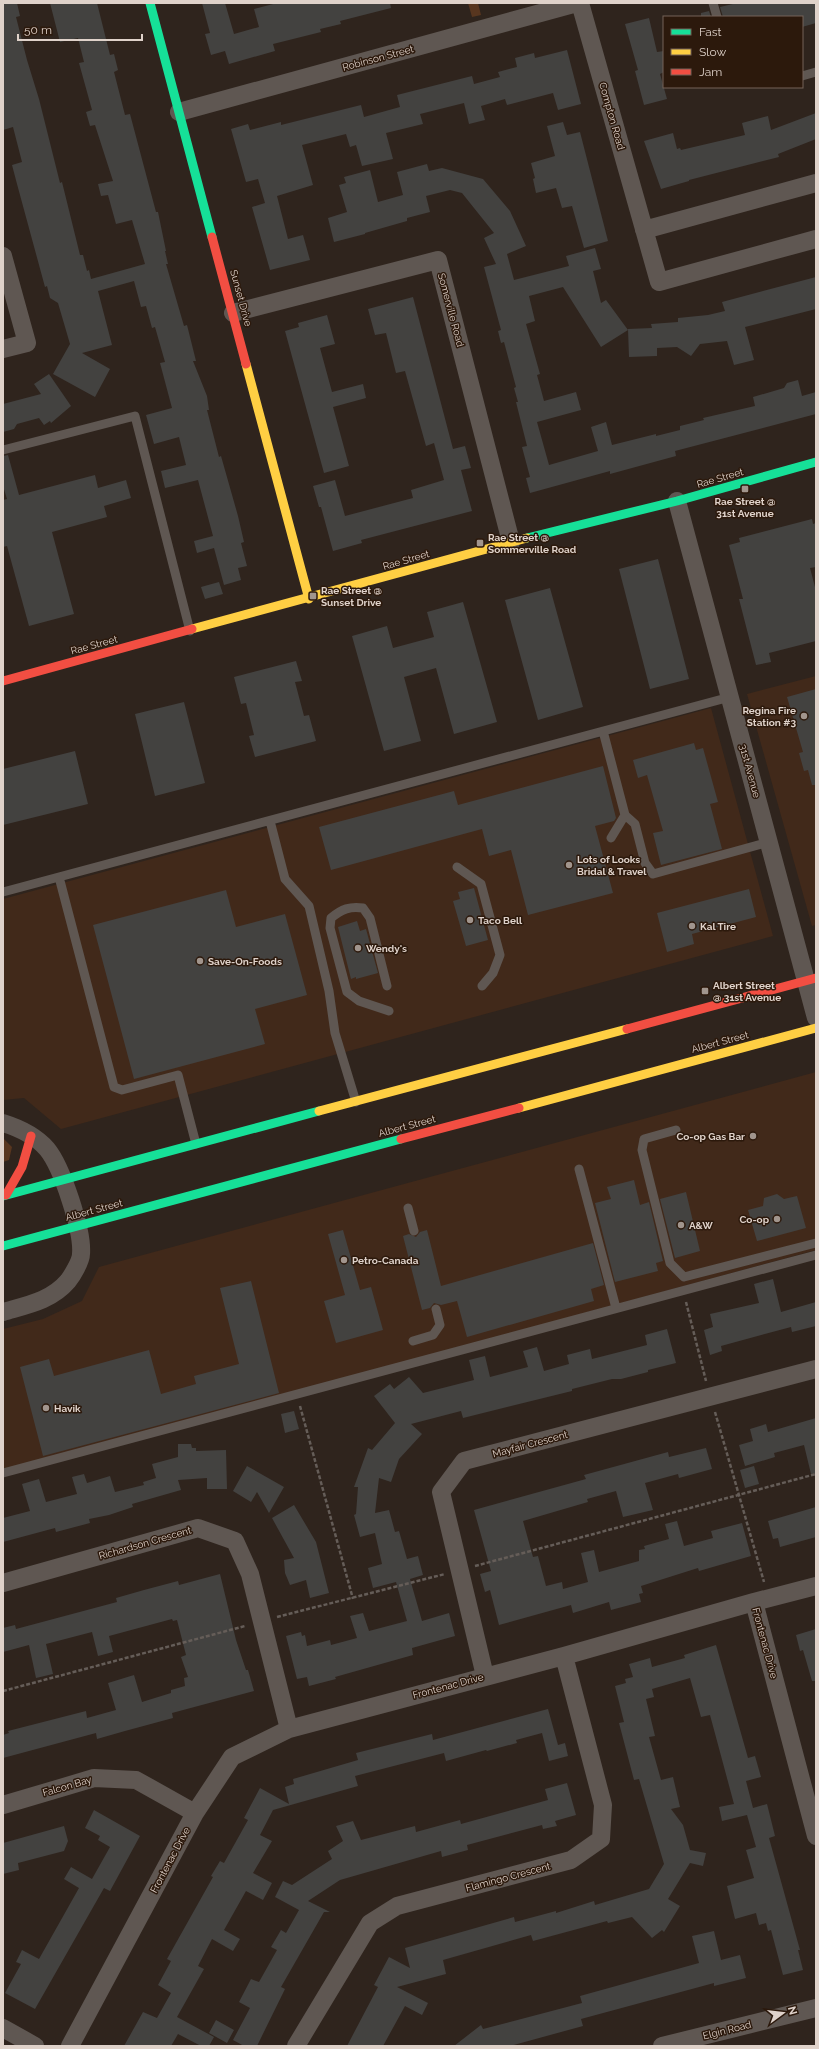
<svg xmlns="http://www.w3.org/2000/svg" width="819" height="2049" font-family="Raleway,sans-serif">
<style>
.built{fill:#41291a}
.green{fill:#58361f}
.building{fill:#434240}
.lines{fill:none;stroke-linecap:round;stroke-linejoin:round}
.path{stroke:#655d58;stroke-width:2.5;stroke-dasharray:4 2;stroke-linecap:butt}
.lane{stroke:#5f5752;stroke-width:9}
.street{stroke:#5f5752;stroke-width:18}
.fast{stroke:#16e098;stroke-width:9}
.slow{stroke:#ffcf43;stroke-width:9}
.jam{stroke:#f24e42;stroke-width:9}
.poi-dot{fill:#a1958d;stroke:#2c190c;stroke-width:1.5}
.labels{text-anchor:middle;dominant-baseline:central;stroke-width:3;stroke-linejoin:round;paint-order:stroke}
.street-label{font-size:10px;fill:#dfd2ca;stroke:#2c190c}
.poi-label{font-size:10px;font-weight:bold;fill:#dfd2ca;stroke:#2c190c;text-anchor:start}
</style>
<rect width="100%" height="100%" fill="#2f241d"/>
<path class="built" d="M816 676V925L812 926 747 694Z
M711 708 773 936 61 1129 24 1098 3 1100V899Z
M816 1072V1250L3 1472V1329L43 1319 82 1301 99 1267Z"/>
<path class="green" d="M468 3H478L481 15 472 17Z
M3 1138 12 1147 9 1160 3 1162Z"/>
<path class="building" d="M3 3H17L20 16 16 17 27 60 39 99 60 183 62 182 80 255H83L87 271 89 270 91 279 145 264 132 220 116 224 108 195 101 196 98 184 113 181 95 125 90 126 86 112 92 110 79 63 84 62 78 38 60 42 50 3H97L110 55 114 54 118 70 114 72 125 115 130 114 156 212H158L166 251H165L168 264H166L184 326 187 325 196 361H193L207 396 209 410H207L219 457 221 456 238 516 244 542 241 543 247 566 238 568 241 580 224 585 214 548 197 553 194 541 213 536 198 480 165 488 161 471 186 465 179 437 154 444 146 415 172 408 160 363 165 362 155 327 152 328 146 306 141 307 134 281 98 291 112 345 82 353 110 369 95 397 53 374 70 344 58 303 50 298 47 286 45 287 17 184 12 165 22 162 13 127 3 130Z
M202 3H225L234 34 259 27 254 9 277 3H390L391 8 340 21 341 24 320 29 321 32 273 44 275 51 229 64 225 51 211 55 205 34 210 33Z
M737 3H816V23L802 27V17H723L720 7Z
M709 11 711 17H701V13Z
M649 18 657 52 664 51V72L660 74 667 99 644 105 635 71 638 70 625 24Z
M567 50 581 104 558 110 553 93 507 105 505 99 481 106 485 120 469 124 464 103 420 114 423 124 386 133 393 159 362 166 356 145 350 147 346 134 302 145 313 185 277 196 288 239 303 235 310 260 270 270 252 207 265 203 258 179 246 182 231 129 248 124 250 130 281 122V125L361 105 364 117 400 107 397 95 472 76 474 84 500 77 498 72 517 67 515 58 534 53 535 58Z
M816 113V139L778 154 779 157 689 180V181L661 189 644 141 673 133 677 149 680 148 681 150 745 135 742 123 768 116 771 130Z
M563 122 567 135 580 132 608 241 584 248 572 206 562 208 556 188 536 193 533 179 535 178 531 163 555 156 547 126Z
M427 164 429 171 442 168 483 179 510 211 526 246 507 254 514 280 569 266 566 256 595 248 601 269 593 271 601 303 606 300 628 330 601 347 563 287 529 296 535 321 526 324 540 374 537 375 544 401 576 392 581 410 537 422 549 465 598 451 591 427 606 422 612 445 656 434V436L680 430V426L704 420 703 418 755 406 753 397 784 388 787 383 798 380 802 396 816 392V414L675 451 676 456 610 474V471L530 493 526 478 530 477 522 447 527 446 516 402H518L514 388 516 387 504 342 501 343 498 331 501 330 484 267 496 264 484 238 494 233 462 193 450 190 426 196 430 212 407 218V221L365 233V234L334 242 328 218 347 212 339 185 346 183 344 177 370 170 378 202 403 195 397 172Z
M816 277V309L745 327 754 360 734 365 727 341 700 344 691 356 677 347 657 348V356L629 357 628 329 652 328 651 324 678 322V318L708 315 725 311 722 302Z
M413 297 453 449 465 446 471 468 461 470 472 511 361 540 362 543 333 551 321 507H319L313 486 335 480 345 516 413 498 411 490 444 480 434 443 426 446 405 371 396 373 386 333 375 335 368 309Z
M327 315 335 344 320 348 332 392 363 384 366 398 333 407 349 466 324 473 285 331 299 327 298 323Z
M49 374 71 406 51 423 50 421 44 425 39 418 17 424 14 429 3 432V404L41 394 34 384Z
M8 455 19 495 95 475 98 488 126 480 131 498 104 506 107 517 52 532 74 614 29 626 7 546 3 547V500L7 499 3 486V456Z
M812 519 813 524 816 523V567L810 568 816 591V641L769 653 771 662 756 665 739 599H743L729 545 740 542 739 538Z
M658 559 689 679 650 689 619 569Z
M219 582 223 594 205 599 201 587Z
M550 588 583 707 538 720 505 600Z
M463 602 497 722 454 734 436 668 404 677 421 741 384 751 352 636 387 626 393 648 434 637 427 612Z
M296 661 302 681 295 682 304 716 309 715 316 741 255 757 249 736 254 735 246 703 241 704 234 677Z
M816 689V785H812L808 770 804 771 799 753 803 752 787 697Z
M184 702 205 783 155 796 135 714Z
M694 743 696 750 703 748 718 802 710 804 722 849 661 865 653 833 663 831 647 775 638 778 633 760Z
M75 751 88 804 3 825V769Z
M603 766 616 818 614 821 595 826 613 893 528 915 511 850 489 856 482 829 331 870 319 827 454 791 458 805Z
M474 888 488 940 466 946 453 901 460 899 458 892Z
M749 889 756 917 692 934 694 944 667 952 657 913Z
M226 890 236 927 285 914 307 995 255 1009 265 1044 134 1079 93 925Z
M357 921 360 931 366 929 378 973 356 979V977L351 979 338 927Z
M634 1180 640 1205 649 1202 663 1261 656 1263 658 1271 615 1282 595 1203 611 1199 607 1187Z
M686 1192 700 1251 675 1258 660 1199Z
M777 1194 784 1199 797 1196 806 1228 757 1241 748 1210 763 1206 764 1198Z
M343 1230 360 1290 371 1287 383 1330 336 1343 324 1301 345 1295 328 1234Z
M427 1230 441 1286 593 1243 604 1285 591 1289 594 1301 467 1337 457 1301 441 1305 434 1303 430 1308 422 1310 403 1236 409 1234 416 1237 420 1232Z
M773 1279 781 1312 816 1302V1326L792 1332 791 1327 721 1346 722 1351 710 1355 704 1330 713 1327 710 1314 759 1303 754 1284Z
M251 1281 279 1393 43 1456 20 1367 49 1359 54 1376 149 1350 161 1394 196 1384 194 1376 239 1364 220 1288Z
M667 1329 676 1363 648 1370V1372L621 1379H612L572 1389V1391L463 1418 461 1411 411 1424 422 1434 399 1459 391 1482 379 1478 375 1513 389 1510 395 1532 399 1531 407 1559 418 1556 423 1575 410 1579 422 1621 449 1613 455 1636 412 1648 413 1655 335 1677 336 1679 309 1686 307 1677 297 1679 286 1636 301 1632 302 1636 305 1635 307 1646 330 1640 331 1645 357 1638 350 1616 363 1613 369 1631 407 1621 396 1582 373 1588 368 1568 382 1564 375 1533 360 1537 354 1515 356 1514 358 1487H354L368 1448 372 1450 395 1423 374 1396 390 1384 394 1389 409 1377 423 1393 474 1380 469 1360 485 1356 490 1377 528 1367 523 1351 537 1347 544 1371 569 1364 567 1355 590 1349 592 1359 647 1345 645 1335Z
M294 1411 299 1429 285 1433 281 1414Z
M816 1418V1473L811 1474 804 1445 774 1453 775 1457 745 1466 739 1445 753 1441 750 1429 766 1424 768 1432Z
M178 1444H191L192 1448H196V1451L226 1450 227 1489H207V1478L178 1480 181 1490 132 1504 133 1507 109 1515 89 1519 90 1523 56 1532 55 1528 3 1542V1518L30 1511 22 1484 39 1479 46 1502 77 1494 72 1477 84 1474 87 1483 110 1476 115 1492 144 1485 143 1482 156 1478 152 1464 178 1457Z
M706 1448 712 1469 679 1478 678 1474 645 1483 653 1510 623 1517 616 1491 587 1499 588 1502 523 1521 533 1557 538 1556 546 1586 562 1582 563 1589 588 1582 581 1553 594 1550 599 1572 639 1561V1550L645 1549 644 1546 669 1539 665 1524 677 1521 684 1546 713 1538 711 1531 742 1523 751 1556 699 1571 698 1568 641 1586 643 1593 639 1594 641 1602 611 1610 609 1602 573 1613 571 1605 499 1625 490 1590 485 1592 480 1574 491 1571 474 1510 586 1479 584 1475 668 1452 669 1457Z
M247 1466 284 1487 269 1513 257 1492 251 1502 233 1491Z
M754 1466 759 1484 745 1488 740 1470Z
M294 1505 316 1542 329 1593 310 1598 306 1580 290 1585 285 1573 284 1560 294 1558 272 1518Z
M816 1507V1537L780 1547 778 1538 773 1539 768 1521Z
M220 1574 236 1640 246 1670H248L254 1691 172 1713 173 1718 125 1731 97 1739 96 1733 3 1758V1735L9 1733 8 1731 86 1711 87 1718 116 1710 108 1683 134 1675 142 1702 171 1693V1690L185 1686 184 1678 188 1677 181 1657 186 1655 177 1620 173 1621 172 1619 109 1636 113 1652 98 1656 92 1632 46 1644 53 1674 36 1678 29 1645 3 1652V1628L15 1625 16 1629 117 1602 116 1598 144 1590 178 1581 179 1585Z
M816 1629V1681H812L803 1650 800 1651 796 1635Z
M716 1645 748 1758 755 1756 761 1777 746 1781 753 1808 767 1804 775 1836 769 1838 800 1950H798L803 1970 783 1975 771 1930 768 1931 766 1923 759 1925 756 1913 735 1919 727 1886 754 1878 746 1850 756 1847 747 1815 722 1821 719 1807 734 1804 710 1715 701 1717 690 1678 652 1689 654 1697 646 1699 655 1736 649 1737 661 1780 673 1777 680 1807 671 1809 683 1825 690 1850 706 1853 703 1866 690 1863 668 1899 680 1906 664 1932 662 1930 652 1938 632 1917 608 1923 607 1921 533 1941 531 1935 443 1960 446 1974 397 1987 428 2003 422 2015 405 2006 383 2046H347L378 1987 374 1985 389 1957 410 1968 405 1948 514 1917 515 1922 556 1911V1913L594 1901 595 1905 649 1889 664 1864 639 1779 634 1780 619 1723 624 1722 615 1686 626 1683 625 1679 633 1677 629 1664 650 1658 652 1667 685 1658 684 1655Z
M548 1709 558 1745 565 1743 568 1756 549 1761 542 1733 516 1740 517 1743 487 1751 486 1750 446 1761 444 1753 355 1776 358 1786 273 1810 260 1835 272 1841 253 1873 272 1883 263 1900 246 1891 224 1930 240 1939 233 1951 212 1939 198 1966 204 1969 177 2017 214 2037 209 2046H201L178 2034 171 2046H124L143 2012 157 2018 171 1993 158 1985 171 1961 167 1959 213 1877 211 1876 220 1861 224 1863 248 1820 244 1818 260 1788 289 1804 285 1787 294 1784 293 1779 358 1760 356 1753 432 1734 433 1740Z
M567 1783 576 1815 555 1821 557 1826 543 1829 542 1825 467 1845 468 1850 442 1857 441 1851 340 1880 308 1901 330 1912H324L281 1987 285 1989 257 2046H244L233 2040 250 2008 239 2002 251 1979 259 1982 277 1950 271 1947 281 1930 286 1933 299 1910 275 1897 283 1881 292 1885 332 1859 328 1851 343 1841 336 1826 353 1821 361 1840 415 1826 416 1832 460 1820 461 1824 548 1800 545 1789Z
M94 1810 140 1836 110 1891 104 1888 35 2009 5 1993 21 1964 16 1962 22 1950 39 1959 79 1888 64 1879 71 1867 92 1879 110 1847 98 1840 100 1836 85 1828Z
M64 1826 68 1841 64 1851 18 1863 19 1870 3 1874V1843Z
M714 1931 721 1960 740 1955 746 1978 714 1986V1983L581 2019 583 2026 510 2046H454L481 2025 483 2029 582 2003 580 1996 699 1963 692 1936Z
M216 2020 234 2030 227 2043 209 2033Z"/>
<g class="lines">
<path class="path" d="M686 1302 706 1381
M300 1406 353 1599
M715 1412 764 1582
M475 1566 816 1474
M277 1617 445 1574
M3 1691 245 1626"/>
<path class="lane" d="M713 3 717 17
M802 76 816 72
M3 450 135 416 190 631
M603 731 625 815 611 838
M625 815 635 824 645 863 653 874 769 842
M270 821 285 879 309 906 329 991 335 1033 356 1102
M457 867 481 884 500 955 493 973 482 986
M59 877 114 1087 122 1090 178 1075 196 1144
M3 892 730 697
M387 986 370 918 363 908C350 906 342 909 331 918L330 928 347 992 359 1001 389 1011
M676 1130 644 1139 642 1150 670 1263 684 1277 816 1243
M579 1169 616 1308
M408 1208 414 1231
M413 1341 433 1335 440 1325 436 1309
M3 1473 816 1255"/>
<path class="street" d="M580 3 659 282 816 239
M179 112 577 3
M644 230 816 183
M3 256 27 343 3 349
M233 313 438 260 511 542
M677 501 816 1018
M3 1123C19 1128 35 1135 47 1149 62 1167 83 1231 81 1254 81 1261 72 1276 68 1281 51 1301 27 1305 3 1312
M3 1583 198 1528 235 1541 250 1574 289 1729
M754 1602 816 1586
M485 1676 441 1492 464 1461 816 1369
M3 1805 94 1778 136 1780 195 1813
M3 2028 35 2046
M70 2046 195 1813 232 1757 289 1729 564 1656 754 1602 816 1836
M296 2046 370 1923 397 1906 571 1860 601 1839 603 1805 564 1656
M662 2046 816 2008"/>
<path class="fast" d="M150 3 212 237
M527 538 677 501 816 462
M3 1196 319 1111
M3 1246 401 1139"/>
<path class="slow" d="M246 364 309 599
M192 629 527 538
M519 1108 816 1028
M319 1111 627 1029"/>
<path class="jam" d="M212 237 246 364
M3 681 192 629
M627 1029 816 978
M401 1139 519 1108
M6 1195 22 1167 31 1136"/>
</g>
<g class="poi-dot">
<rect x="741" y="485" width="8" height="8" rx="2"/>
<rect x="476" y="539" width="8" height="8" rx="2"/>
<rect x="309" y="592" width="8" height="8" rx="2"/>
<circle cx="804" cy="716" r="4"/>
<circle cx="569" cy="865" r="4"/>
<circle cx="470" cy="920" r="4"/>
<circle cx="692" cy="926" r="4"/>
<circle cx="358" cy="948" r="4"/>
<circle cx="200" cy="961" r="4"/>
<rect x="701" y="987" width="8" height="8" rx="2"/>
<circle cx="753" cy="1136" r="4"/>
<circle cx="777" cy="1219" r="4"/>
<circle cx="681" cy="1225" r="4"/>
<circle cx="344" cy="1260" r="4"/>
<circle cx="46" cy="1408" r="4"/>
</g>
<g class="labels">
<g class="street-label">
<text transform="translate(378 58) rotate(-15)">Robinson Street</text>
<text transform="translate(612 116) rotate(74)">Compton Road</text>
<text transform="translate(241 298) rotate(75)">Sunset Drive</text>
<text transform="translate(451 310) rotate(75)">Somerville Road</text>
<text transform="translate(720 478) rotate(-16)">Rae Street</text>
<text transform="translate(406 560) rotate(-16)">Rae Street</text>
<text transform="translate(94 645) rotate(-15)">Rae Street</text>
<text transform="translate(750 771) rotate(75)">31st Avenue</text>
<text transform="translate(720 1042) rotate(-15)">Albert Street</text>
<text transform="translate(407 1126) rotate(-15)">Albert Street</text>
<text transform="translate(94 1210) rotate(-15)">Albert Street</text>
<text transform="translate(530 1444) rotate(-15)">Mayfair Crescent</text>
<text transform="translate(145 1543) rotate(-16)">Richardson Crescent</text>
<text transform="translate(765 1643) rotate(75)">Frontenac Drive</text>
<text transform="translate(448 1686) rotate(-15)">Frontenac Drive</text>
<text transform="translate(67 1786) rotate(-16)">Falcon Bay</text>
<text transform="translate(170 1860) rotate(-62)">Frontenac Drive</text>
<text transform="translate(508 1877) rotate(-15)">Flamingo Crescent</text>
<text transform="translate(727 2030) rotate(-14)">Elgin Road</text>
</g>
<g class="poi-label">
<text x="745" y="501" text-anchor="middle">Rae Street @<tspan x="745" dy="12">31st Avenue</tspan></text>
<text x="488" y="537">Rae Street @<tspan x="488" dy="12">Sommerville Road</tspan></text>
<text x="321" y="590">Rae Street @<tspan x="321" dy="12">Sunset Drive</tspan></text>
<text x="796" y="710" text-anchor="end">Regina Fire<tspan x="796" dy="12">Station #3</tspan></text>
<text x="577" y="859">Lots of Looks<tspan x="577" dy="12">Bridal &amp; Travel</tspan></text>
<text x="478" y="920">Taco Bell</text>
<text x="700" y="926">Kal Tire</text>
<text x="366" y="948">Wendy's</text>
<text x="208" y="961">Save-On-Foods</text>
<text x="713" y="985">Albert Street<tspan x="713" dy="12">@ 31st Avenue</tspan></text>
<text x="745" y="1136" text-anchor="end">Co-op Gas Bar</text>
<text x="769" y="1219" text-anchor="end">Co-op</text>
<text x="689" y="1225">A&amp;W</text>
<text x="352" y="1260">Petro-Canada</text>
<text x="54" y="1408">Havik</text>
</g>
</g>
<rect width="819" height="2049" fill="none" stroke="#dfd2ca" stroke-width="8"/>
<rect x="663" y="16" width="140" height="72" fill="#2c190c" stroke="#746358"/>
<rect x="671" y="29" width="20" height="6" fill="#16e098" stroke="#746358"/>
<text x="699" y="36" font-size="12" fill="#dfd2ca">Fast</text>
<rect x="671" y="49" width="20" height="6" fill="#ffcf43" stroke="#746358"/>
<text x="699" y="56" font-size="12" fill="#dfd2ca">Slow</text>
<rect x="671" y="69" width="20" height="6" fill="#f24e42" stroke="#746358"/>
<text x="699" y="76" font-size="12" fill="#dfd2ca">Jam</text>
<g transform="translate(783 2013) rotate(75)" stroke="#2c190c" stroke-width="3" paint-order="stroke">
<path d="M0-3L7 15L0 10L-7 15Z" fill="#dfd2ca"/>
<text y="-6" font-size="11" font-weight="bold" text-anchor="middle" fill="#dfd2ca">N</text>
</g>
<path d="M18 34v6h124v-6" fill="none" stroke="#dfd2ca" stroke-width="2"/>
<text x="24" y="34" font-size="12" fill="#dfd2ca" stroke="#2c190c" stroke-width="3" paint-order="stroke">50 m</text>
</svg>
